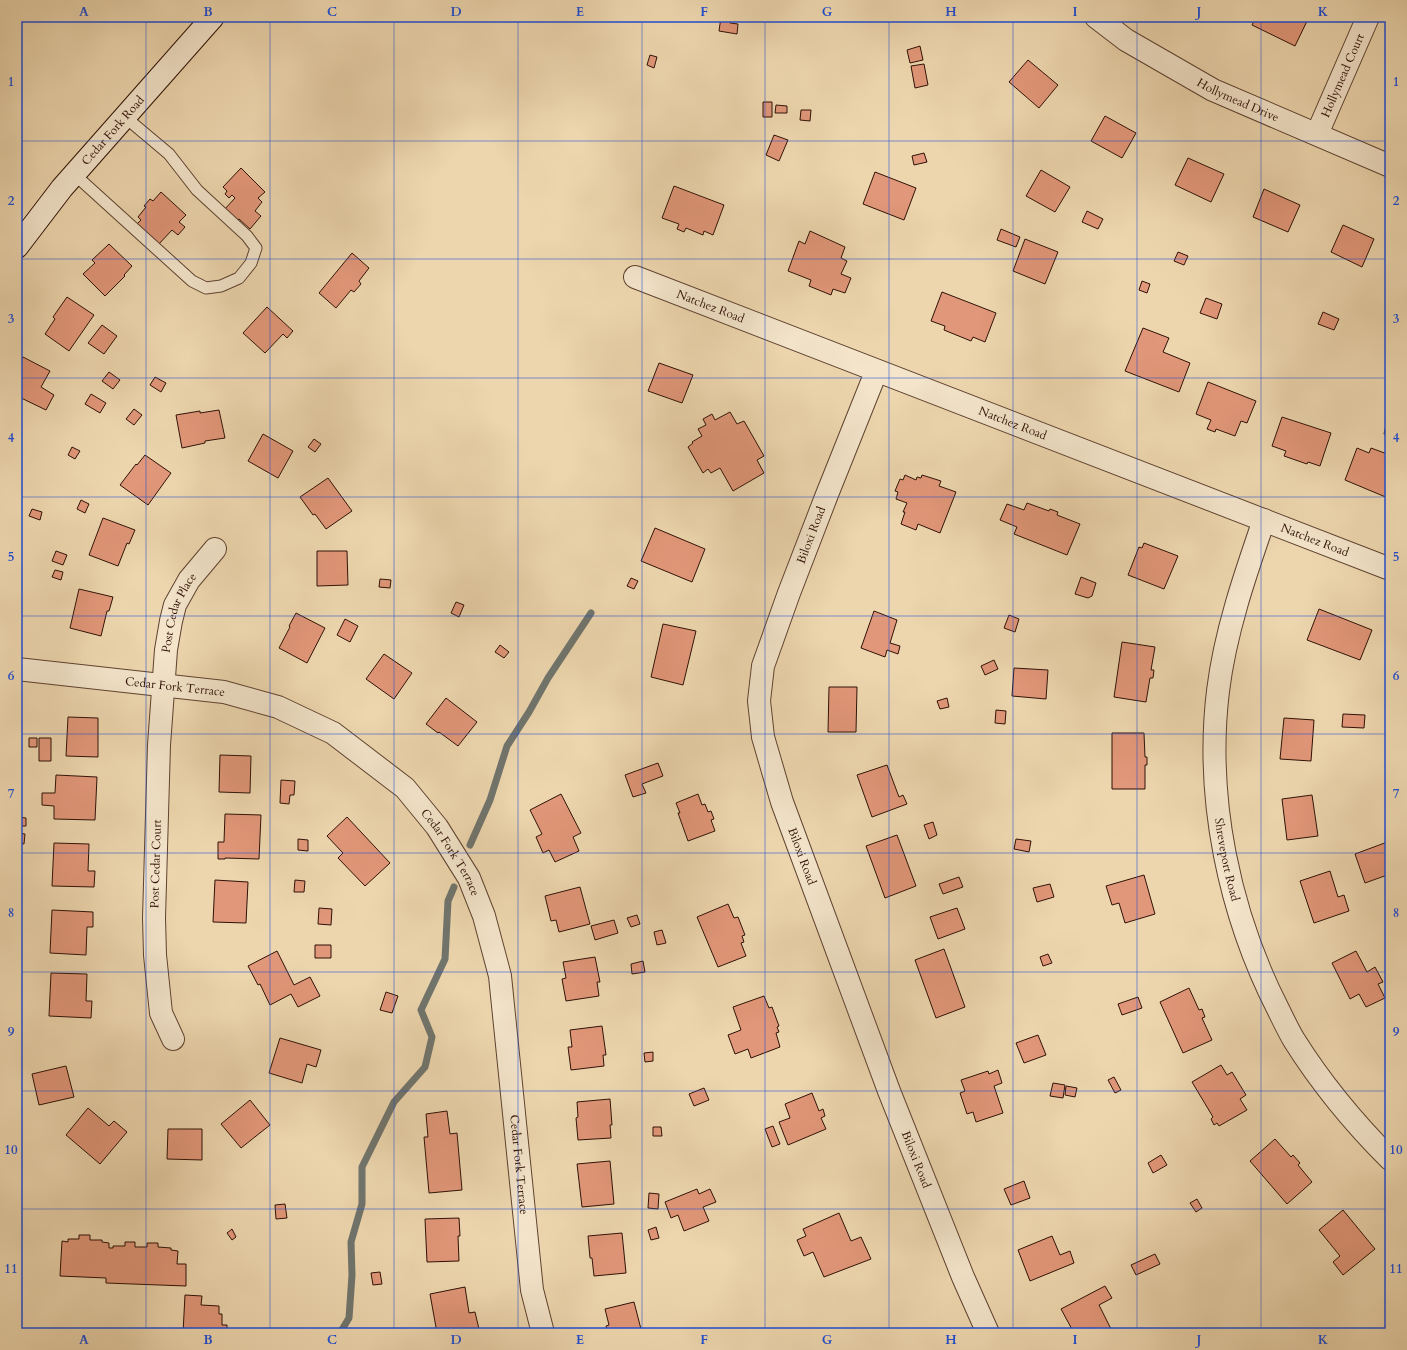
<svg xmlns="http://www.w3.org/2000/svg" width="1407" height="1350" font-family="Cardo,serif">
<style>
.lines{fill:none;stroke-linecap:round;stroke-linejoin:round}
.stream{stroke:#70756e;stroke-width:7}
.building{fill:#e19779;stroke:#2f1106}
.lane-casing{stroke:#5e4230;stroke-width:13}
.street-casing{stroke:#5e4230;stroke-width:24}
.secondary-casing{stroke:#2f1106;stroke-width:24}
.lane{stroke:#f3e4ca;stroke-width:11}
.street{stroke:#f3e4ca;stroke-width:22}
.secondary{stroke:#f3e4ca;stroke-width:22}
.grid{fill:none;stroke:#1d4ed8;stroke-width:1;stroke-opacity:0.55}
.labels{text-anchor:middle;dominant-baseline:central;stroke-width:3.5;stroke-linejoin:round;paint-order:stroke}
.street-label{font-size:12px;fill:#2f1106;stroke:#f3e4ca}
.neatline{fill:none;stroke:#1d4ed8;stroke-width:1.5}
.grid-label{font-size:13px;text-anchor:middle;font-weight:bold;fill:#1d4ed8}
</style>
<rect width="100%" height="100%" fill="#edd6ae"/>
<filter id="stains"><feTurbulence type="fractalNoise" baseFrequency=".005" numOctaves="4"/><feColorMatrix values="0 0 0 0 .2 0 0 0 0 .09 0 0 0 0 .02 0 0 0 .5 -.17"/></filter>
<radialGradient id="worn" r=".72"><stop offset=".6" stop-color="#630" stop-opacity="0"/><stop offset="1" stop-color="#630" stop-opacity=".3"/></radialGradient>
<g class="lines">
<path class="stream" d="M470 845 490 800 507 746 529 712 548 678 591 613
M340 1333 349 1318 352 1275 351 1242 362 1204V1167L394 1102 425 1067 432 1037 421 1010 445 959 448 901 454 887"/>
</g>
<path class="building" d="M721 17H731L730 23 738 24 737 34 719 31Z
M821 17H862L822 20Z
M1256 17H1305L1308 19 1295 46 1252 25Z
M920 46 923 60 910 63 907 50Z
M650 55 657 57 654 68 647 65Z
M1028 60 1058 85 1039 108 1009 82Z
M924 64 928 85 915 88 911 66Z
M763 102H772V117H763Z
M776 105 787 106V113H775Z
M801 110H811L810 121 800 120Z
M1105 116 1136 133 1122 158 1091 141Z
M774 135 788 140 779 161 766 155Z
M924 153 927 162 914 165 912 156Z
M1188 158 1224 174 1211 202 1175 185Z
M241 168 265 192 258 198 262 202 255 211 261 216 250 229 239 219 236 221 224 210 235 198 232 195 229 198 225 194 227 191 223 187Z
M1041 170 1070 187 1055 212 1026 196Z
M875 172 916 188 904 220 863 204Z
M674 186 724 205 713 235 704 231 703 235 686 228 684 232 677 229 679 224 662 218Z
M1264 189 1300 205 1288 232 1253 217Z
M161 192 186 215 179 222 185 227 178 235 172 230 158 245 136 225 141 220 138 217 146 207 144 206 150 199 153 201Z
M1087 211 1103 219 1098 229 1082 222Z
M1343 225 1374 239 1362 267 1331 252Z
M1001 229 1020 237 1016 247 997 240Z
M810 231 845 247 841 258 847 261 841 274 851 278 845 293 833 289 831 295 809 286 811 280 788 271 799 241 805 244Z
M1025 239 1058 252 1045 284 1013 271Z
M109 244 132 266 124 275 125 276 105 296 83 274 95 263 92 260Z
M1178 252 1188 256 1184 265 1174 261Z
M352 253 369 268 359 281 361 284 354 292 351 290 336 308 319 293Z
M1142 281 1150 284 1147 293 1139 290Z
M942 292 996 313 985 342 973 337 971 341 944 330 945 326 931 321Z
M67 297 94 315 69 351 45 334 55 319 53 317Z
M1206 298 1222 304 1217 319 1200 313Z
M267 307 293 331 287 338 283 334 265 353 243 333Z
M1323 312 1339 319 1334 330 1318 324Z
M102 325 117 336 104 354 88 343Z
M1143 328 1169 338 1163 352 1190 363 1179 392 1125 371Z
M23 357 50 371 41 387 54 395 46 410 17 396V369Z
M659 363 693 375 682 403 648 391Z
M109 372 120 380 113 389 102 381Z
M155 377 166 383 161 392 150 385Z
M1208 382 1256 401 1247 423 1241 421 1235 436 1216 429 1215 432 1207 429 1211 420 1196 414Z
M91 394 106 403 100 413 85 404Z
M134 409 142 415 134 425 126 419Z
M219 410 225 438 205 441V443L182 448 176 415 200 411V413Z
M730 412 737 424 744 421 764 456 757 460 764 473 733 491 720 468 711 473 708 469 703 473 688 447 693 443 692 442 702 436 698 429 706 425 703 419 712 414 715 420Z
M1282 417 1331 433 1320 466 1308 462 1307 464 1284 456 1286 451 1272 446Z
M1386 425 1390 426V435L1384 434Z
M263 434 293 451 278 478 248 461Z
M314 439 321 444 315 452 308 447Z
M72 447 80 451 75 459 68 455Z
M1357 448 1369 453 1371 448 1390 455V494L1388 498 1345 480Z
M145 455 171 473 148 505 120 485 136 464 137 465Z
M905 475 916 480 917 477 921 478 922 475 941 481 939 486 956 492 940 533 918 524 916 530 901 524 905 512H903L907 503 896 499 898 492 895 491 900 479 903 480Z
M328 478 352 511 326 529 315 514 313 515 300 497Z
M81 500 89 504 85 513 77 509Z
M1027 503 1049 511 1050 509 1058 512 1057 515 1080 524 1067 555 1014 534 1017 527 1000 520 1007 504 1024 510Z
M32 509 42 512 40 520 29 516Z
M103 518 135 530 129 544 127 543 118 566 89 555Z
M655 528 705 549 692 582 641 561Z
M1144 543 1178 556 1164 589 1128 575 1139 547 1142 548Z
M56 551 67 555 63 565 52 561Z
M317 551H347L348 585 317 586Z
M55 570 63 572 61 580 52 577Z
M1081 577 1096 583 1092 596 1088 598 1075 594Z
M631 578 638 581 634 589 627 586Z
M380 579 391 580 390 588 379 587Z
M79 589 113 597 109 611H107L101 636 70 628Z
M456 602 464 605 459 617 451 613Z
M1319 609 1372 630 1360 660 1307 640Z
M874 611 897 620 890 643 900 646 898 654 887 650 885 657 861 648Z
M296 613 325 628 307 663 279 648 290 627 289 626Z
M1009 615 1019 619 1015 632 1004 628Z
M345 619 358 626 350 642 337 635Z
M663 624 696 631 683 685 651 677Z
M1122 642 1155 647 1151 670H1154L1153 678H1150L1146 702 1114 697Z
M500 645 509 652 504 658 495 652Z
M384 654 412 673 394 699 366 679Z
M994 660 998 669 985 675 981 666Z
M1014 668 1048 670 1046 699 1012 696Z
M829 687H857L856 732H828Z
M446 698 477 722 458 746 439 732 438 733 426 724Z
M947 698 949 707 940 709 937 701Z
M996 710 1006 711 1005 724 995 723Z
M1343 714 1365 715 1364 728 1342 727Z
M68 717 98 718V757L66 756Z
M1284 718 1314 720 1311 761 1280 759Z
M1112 733H1144L1145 757H1147V765H1145V789H1112Z
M29 738H37V747H29Z
M39 738H51V761H39Z
M220 755 251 756 250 793 219 792Z
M658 763 663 776 642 784 646 793 633 797 625 775Z
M887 765 899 797 903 795 907 804 872 817 857 775Z
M56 775 97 777 95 820 54 819V806L42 805V793H55Z
M281 780 295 781 294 795H290L289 804 280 803Z
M561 794 581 833 573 837 579 851 555 862 549 850 543 853 536 837 542 834 530 810Z
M698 794 702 805 705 804 708 812 711 811 714 819 711 820 715 831 688 841 678 813H680L676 803Z
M1312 795 1318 836 1287 840 1282 799Z
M225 814 261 815 259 859 225 858V859H218V842H224Z
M17 817 26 818V826H17Z
M347 817 390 863 365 886 338 858 343 853 327 836Z
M933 822 937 835 929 839 924 825Z
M17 833 25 834 24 844 17 843Z
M897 835 916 886 885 898 866 846Z
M298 839 308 840V851L298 850Z
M1016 839 1031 841 1029 852 1014 849Z
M1390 841V874L1365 883 1355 854Z
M54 843 89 844 88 871H95L94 887 52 886Z
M1330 871 1338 897 1344 895 1349 911 1314 923 1300 881Z
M1144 875 1155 914 1125 923 1119 903 1112 905 1106 886Z
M959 877 963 887 943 894 939 884Z
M215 880 248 882 246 923 213 922Z
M295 880 305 881 304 892H294Z
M1050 884 1054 897 1037 902 1033 888Z
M580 887 590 924 559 932 556 920 551 921 545 896Z
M728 904 734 918 738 917 745 935 742 936 744 942 741 943 746 956 718 967 697 917Z
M319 908 332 909 331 925 318 924Z
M957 908 965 929 938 939 930 917Z
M52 910 93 912V927H87L86 955 50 953Z
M637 915 640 924 631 927 627 918Z
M614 920 618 933 595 940 591 926Z
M662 930 666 943 657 945 654 932Z
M315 945H331V958H315Z
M944 949 965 1007 936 1018 915 960Z
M277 951 294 985 310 977 320 996 298 1007 291 994 270 1005 260 984 258 985 248 966Z
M1356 951 1367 972 1375 967 1383 982 1378 984 1385 998 1366 1007 1359 994 1350 999 1332 963Z
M1048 954 1052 963 1043 966 1040 957Z
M595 957 600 982H597L599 996 566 1001 562 979 566 978 563 962Z
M643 961 645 972 632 974 631 964Z
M51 973 87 974 86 1001H92L91 1018 49 1016Z
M1189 988 1199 1010 1202 1009 1205 1017 1202 1018 1212 1040 1183 1053 1160 1002Z
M386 992 398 996 392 1013 380 1010Z
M764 996 769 1008 772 1007 779 1026 777 1027 779 1032 776 1033 780 1047 751 1058 748 1049 735 1054 728 1035 741 1030 733 1007Z
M1138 997 1142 1008 1122 1015 1118 1004Z
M602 1026 606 1055H603L604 1066 571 1070 568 1047H572L570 1030Z
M1038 1035 1046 1055 1024 1063 1016 1043Z
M280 1038 321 1050 316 1067 307 1064 302 1083 269 1073Z
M653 1052V1061L645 1062 644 1053Z
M1221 1065 1227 1075 1232 1072 1246 1095 1240 1099 1247 1110 1219 1126 1217 1123 1214 1125 1211 1119 1213 1117 1192 1082Z
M66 1066 74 1097 39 1105 32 1074Z
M998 1070 1002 1083 994 1086 1003 1113 976 1122 973 1112 967 1114 960 1093 965 1091 961 1080 988 1071 989 1074Z
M1114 1077 1121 1090 1115 1093 1108 1080Z
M1053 1083 1065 1085 1063 1098 1050 1096Z
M1066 1086 1077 1088 1075 1097 1065 1095Z
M704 1088 709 1100 694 1106 689 1094Z
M812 1093 819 1111 823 1109 825 1116 821 1118 826 1129 788 1145 779 1122 790 1118 785 1104Z
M610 1099 612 1125H610L611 1138 578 1140 576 1118 578 1117 577 1102Z
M250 1100 270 1125 241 1148 221 1124Z
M88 1108 109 1126 114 1121 127 1132 100 1164 66 1135Z
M447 1111 450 1134 457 1133 462 1190 429 1193 424 1137H428L426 1114Z
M773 1126 780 1144 772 1147 765 1129Z
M653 1127H661L662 1136H653Z
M168 1129H202V1160L167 1159Z
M1275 1139 1291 1157 1293 1155 1300 1163 1298 1165 1312 1182 1287 1204 1250 1161Z
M1161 1155 1167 1165 1153 1173 1148 1163Z
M610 1161 614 1204 582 1207 577 1164Z
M1024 1181 1030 1198 1011 1205 1004 1189Z
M697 1189 699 1194 710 1189 716 1202 703 1207 709 1221 684 1231 678 1215 671 1218 665 1202Z
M649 1193 659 1194 658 1209 648 1208Z
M1197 1199 1202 1208 1196 1212 1190 1203Z
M285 1204 287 1218 276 1219 275 1205Z
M1343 1210 1375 1249 1343 1275 1333 1262 1340 1256 1319 1230Z
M839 1213 851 1241 861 1237 871 1259 824 1277 813 1252 804 1256 797 1240 806 1236 803 1229Z
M459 1218 460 1236H458L459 1261 427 1262 425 1219Z
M656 1227 659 1238 651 1240 648 1230Z
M232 1229 236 1237 232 1240 227 1233Z
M622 1233 626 1273 594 1276 592 1258H590L588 1236Z
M79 1235H90V1240H102V1242L109 1243V1248H113V1246H125V1242H135V1247H147V1243H158V1247L171 1248V1250L178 1251 177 1264H186V1286L106 1283V1278L60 1276 62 1241 68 1242V1239H79Z
M1052 1236 1060 1255 1070 1251 1074 1263 1030 1281 1018 1250Z
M1155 1254 1160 1264 1136 1275 1131 1265Z
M380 1272 382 1284 373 1285 371 1273Z
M1105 1286 1112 1298 1099 1305 1113 1333H1074L1061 1309Z
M465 1287 469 1313 475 1312 479 1329 456 1333H437L430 1294Z
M185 1295 202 1296 201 1305 219 1306V1314H222V1325H227V1333H183Z
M634 1302 642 1333H608L606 1326 609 1325 605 1309Z"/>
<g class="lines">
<g class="lane-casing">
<path id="lane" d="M74 174 192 281 206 288 221 286 239 278 251 263 256 248 247 236 197 190 169 154 125 117"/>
</g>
<g class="street-casing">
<g id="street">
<path id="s1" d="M1096 17 1126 40 1213 90 1390 166"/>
<path id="s2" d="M1317 134 1368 17"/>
<path id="s3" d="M635 277 1390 569"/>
<path id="s4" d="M876 372 826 497 789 593 763 666 759 701 763 737 782 802 889 1091 963 1277 988 1333"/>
<path id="s5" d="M1264 520C1245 575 1225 633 1218 691 1205 798 1229 913 1278 1009 1283 1019 1288 1030 1294 1040 1321 1083 1354 1123 1390 1159"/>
<path id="s6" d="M17 669 224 692 278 707 333 733 405 788 437 827 469 878 484 916 500 976 532 1290 543 1333"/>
<path id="s7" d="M173 1039 161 1013 155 955 154 918 159 745 166 650 171 621 175 605 189 580 215 549"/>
</g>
</g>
<g class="secondary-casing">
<g id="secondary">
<path id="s8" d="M17 247 62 188 213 17"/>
</g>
</g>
<use href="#lane" class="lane"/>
<use href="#street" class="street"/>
<use href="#secondary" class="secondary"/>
</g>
<path class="grid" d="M146 17V1333M270 17V1333M394 17V1333M518 17V1333M642 17V1333M765 17V1333M889 17V1333M1013 17V1333M1137 17V1333M1261 17V1333M17 141H1390M17 259H1390M17 378H1390M17 497H1390M17 616H1390M17 734H1390M17 853H1390M17 972H1390M17 1091H1390M17 1209H1390"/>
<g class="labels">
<g class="street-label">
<text stroke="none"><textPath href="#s2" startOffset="64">Hollymead Court</textPath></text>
<text stroke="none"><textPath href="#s1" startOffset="165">Hollymead Drive</textPath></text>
<text stroke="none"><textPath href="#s8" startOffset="151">Cedar Fork Road</textPath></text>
<text stroke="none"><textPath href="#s3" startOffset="81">Natchez Road</textPath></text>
<text stroke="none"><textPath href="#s3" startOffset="405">Natchez Road</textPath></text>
<text transform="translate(811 535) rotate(-69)">Biloxi Road</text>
<text stroke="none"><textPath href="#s3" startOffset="729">Natchez Road</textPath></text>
<text stroke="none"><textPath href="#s7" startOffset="432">Post Cedar Place</textPath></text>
<text stroke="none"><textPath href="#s6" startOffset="159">Cedar Fork Terrace</textPath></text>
<text stroke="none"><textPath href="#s6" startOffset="495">Cedar Fork Terrace</textPath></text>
<text stroke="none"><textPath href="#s4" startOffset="512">Biloxi Road</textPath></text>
<text stroke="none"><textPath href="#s5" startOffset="347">Shreveport Road</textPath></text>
<text stroke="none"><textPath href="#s7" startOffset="178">Post Cedar Court</textPath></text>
<text stroke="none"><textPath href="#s4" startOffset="836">Biloxi Road</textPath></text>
<text stroke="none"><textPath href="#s6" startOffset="819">Cedar Fork Terrace</textPath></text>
</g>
</g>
<rect width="1407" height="1350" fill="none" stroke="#edd6ae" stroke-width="44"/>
<rect x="22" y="22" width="1363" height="1306" class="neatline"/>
<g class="grid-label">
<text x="84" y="16">A</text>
<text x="208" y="16">B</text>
<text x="332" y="16">C</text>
<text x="456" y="16">D</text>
<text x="580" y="16">E</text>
<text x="704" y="16">F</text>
<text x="827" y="16">G</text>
<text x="951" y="16">H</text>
<text x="1075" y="16">I</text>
<text x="1199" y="16">J</text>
<text x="1323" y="16">K</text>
<text x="11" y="86">1</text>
<text x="1396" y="86">1</text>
<text x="11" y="205">2</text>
<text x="1396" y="205">2</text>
<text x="11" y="323">3</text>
<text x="1396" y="323">3</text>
<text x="11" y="442">4</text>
<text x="1396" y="442">4</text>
<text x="11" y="561">5</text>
<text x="1396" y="561">5</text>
<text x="11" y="680">6</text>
<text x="1396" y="680">6</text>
<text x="11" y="798">7</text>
<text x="1396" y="798">7</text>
<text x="11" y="917">8</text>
<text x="1396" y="917">8</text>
<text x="11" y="1036">9</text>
<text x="1396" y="1036">9</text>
<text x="11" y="1154">10</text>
<text x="1396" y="1154">10</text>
<text x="11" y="1273">11</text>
<text x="1396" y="1273">11</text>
<text x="84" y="1344">A</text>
<text x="208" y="1344">B</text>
<text x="332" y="1344">C</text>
<text x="456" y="1344">D</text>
<text x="580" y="1344">E</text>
<text x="704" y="1344">F</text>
<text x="827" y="1344">G</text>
<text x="951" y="1344">H</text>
<text x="1075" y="1344">I</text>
<text x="1199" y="1344">J</text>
<text x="1323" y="1344">K</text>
</g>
<rect width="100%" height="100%" filter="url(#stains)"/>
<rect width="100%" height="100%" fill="url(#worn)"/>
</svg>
